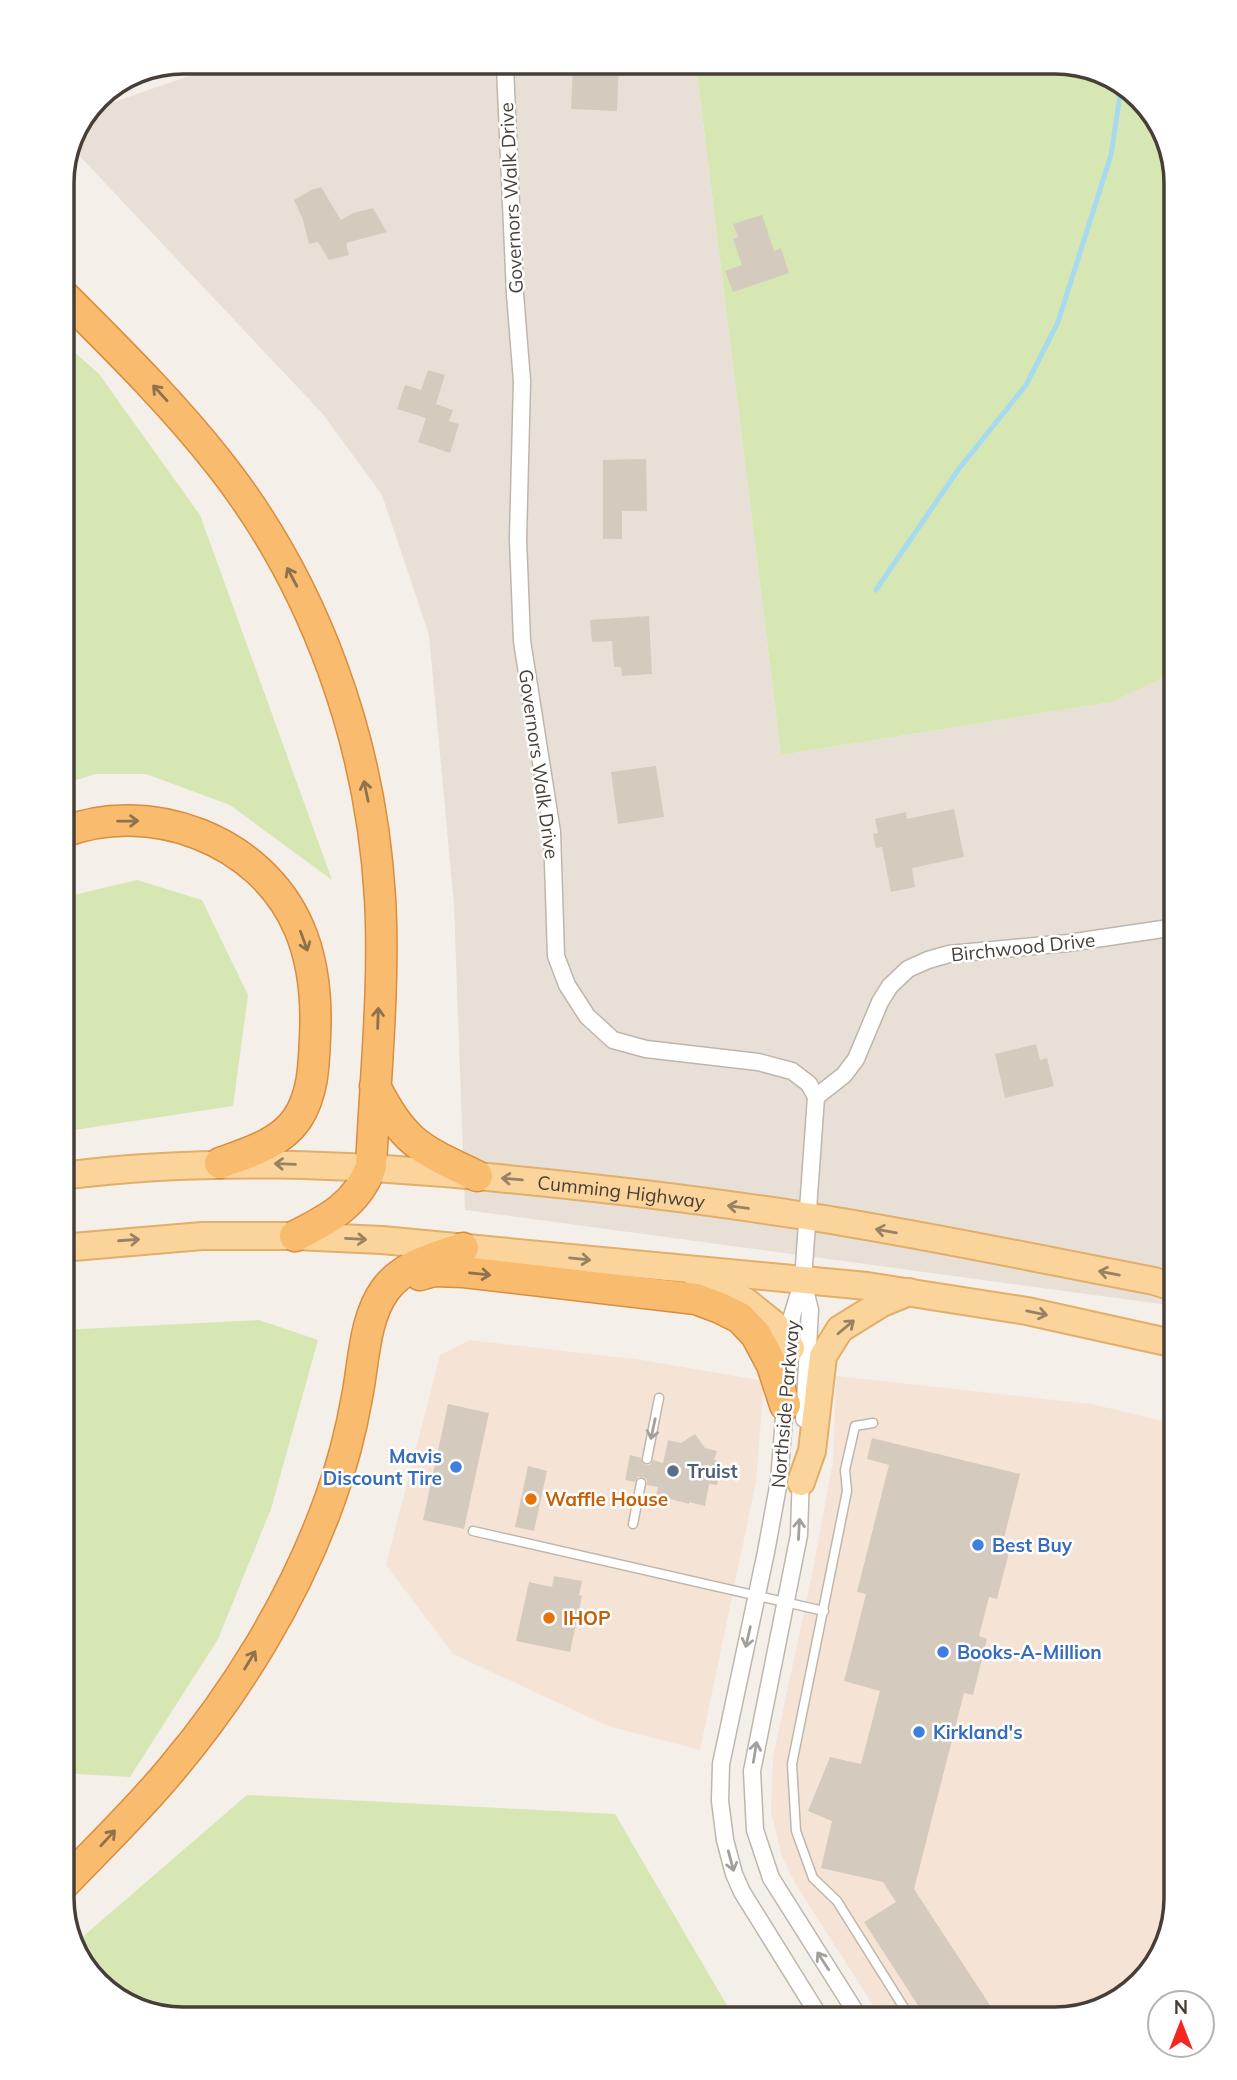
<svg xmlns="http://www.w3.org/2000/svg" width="1237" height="2080" font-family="Mulish,sans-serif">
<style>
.residential{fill:#e8e0d7}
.commercial{fill:#f5e4d5}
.green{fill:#d6e7b3}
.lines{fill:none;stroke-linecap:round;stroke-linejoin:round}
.stream{stroke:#a7daee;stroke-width:5}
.building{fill:#d5cabe}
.lane-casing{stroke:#bfb6ab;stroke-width:11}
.street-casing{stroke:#bfb6ab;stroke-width:19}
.primary-casing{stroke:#e1af6a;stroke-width:30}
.highway-casing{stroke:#d98d3e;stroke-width:33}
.lane{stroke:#fff;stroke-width:8}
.street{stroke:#fff;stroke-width:16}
.primary{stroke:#fbd49b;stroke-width:26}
.highway{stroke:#f9bb6e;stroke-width:30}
.oneway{stroke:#8e714d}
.oneway2{stroke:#988264}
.oneway3{stroke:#a39f9b}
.shop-dot{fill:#3f7fe0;stroke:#fff;stroke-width:2.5}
.service-dot{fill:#5c6f8a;stroke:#fff;stroke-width:2.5}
.food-dot{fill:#e8710a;stroke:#fff;stroke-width:2.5}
.labels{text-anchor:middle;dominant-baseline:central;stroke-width:5;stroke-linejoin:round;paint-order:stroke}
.street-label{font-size:19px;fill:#473f37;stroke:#fff}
.shop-label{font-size:19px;font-weight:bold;fill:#366cbe;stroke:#fff;text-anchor:start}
.service-label{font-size:19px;font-weight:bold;fill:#4e5e75;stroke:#fff;text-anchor:start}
.food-label{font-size:19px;font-weight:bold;fill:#c56008;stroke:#fff;text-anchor:start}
.rim{fill:none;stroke:#473f37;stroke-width:3.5}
</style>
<rect width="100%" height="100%" fill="#f4efe9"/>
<path class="residential" d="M696 65 781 755 1112 702 1176 672V1306L465 1210 454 905 429 635 382 495 322 413 73 149 91 110 206 70Z"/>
<path class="commercial" d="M470 1340 642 1360 764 1381 756 1482 700 1750 608 1726 453 1654 386 1565 440 1355Z
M836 1376 1091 1404 1176 1424V1898L1156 1965 1108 2006 1054 2019H882L796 1885 782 1857 771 1812 773 1757 812 1575 833 1461Z"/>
<path class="green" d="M1063 62 1122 82 1163 129 1176 183V672L1112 702 781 755 696 65Z
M61 340 99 374 200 515 332 880 230 805 146 774H95L61 785Z
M137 880 202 900 248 995 233 1106 61 1132V898Z
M259 1320 318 1340 271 1509 218 1639 130 1777 61 1773V1330Z
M247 1795 615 1814 735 2019H175L115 1998 74 1951 72 1946Z"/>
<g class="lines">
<path class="stream" d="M876 590 958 470 1026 385 1058 322 1111 155 1122 82"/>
</g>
<path class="building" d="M573 66H619L617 111 571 109Z
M321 187 341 220 353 213 373 208 387 232 346 243 349 255 329 260 318 242 309 244 303 220 294 200 311 190Z
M762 215 774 251 781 248 789 273 733 292 725 271 742 265 733 239 738 237 733 224Z
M428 370 445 375 436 404 453 410 449 421 459 424 450 453 418 442 426 418 397 409 405 385 421 390Z
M646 459 647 511H622V539H603V460Z
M649 616 652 674 622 676 621 667H614L612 641 592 642 590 620Z
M656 766 664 817 618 824 611 772Z
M954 809 964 857 912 868 915 887 891 892 882 847 876 848 873 834 878 833 875 819 906 812 907 819Z
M1036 1044 1040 1060 1047 1058 1054 1086 1005 1098 995 1054Z
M448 1404 489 1413 464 1529 423 1520Z
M695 1434 705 1448 717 1451 714 1460 722 1462 717 1485 709 1484 705 1506 689 1502V1504L656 1495 658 1487 647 1485V1480L643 1477H638L635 1482 625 1480 630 1455 641 1458 645 1465H650L653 1460 663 1463 668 1440 681 1443Z
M872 1438 1020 1474 1002 1546 1010 1548 997 1599 989 1597 979 1636 987 1639 973 1695 964 1693 914 1889 999 2019H927L864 1922 896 1902 883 1882 821 1868 832 1821 808 1811 830 1757 861 1764 880 1691 844 1681 866 1594 857 1592 889 1465 867 1459Z
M528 1466 547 1471 534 1531 515 1527Z
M554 1576 582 1581 579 1595 582 1596 570 1652 516 1641 529 1582 552 1587Z"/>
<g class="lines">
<g class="lane-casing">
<path id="lane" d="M873 1423 855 1426 845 1470 847 1491 792 1764 796 1831 813 1878 837 1901 911 2019
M647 1459 659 1398
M633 1524 641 1483
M473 1531 824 1611"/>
</g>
<g class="street-casing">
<path id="street" d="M505 67 515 294 522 381 518 539 522 641 552 832 556 956 567 985 587 1016 613 1040 646 1049 758 1062 792 1071 809 1084 816 1097 803 1280 792 1316 779 1481 766 1552 721 1764 720 1801 725 1840 734 1874 742 1892 821 2019
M816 1097 844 1075 856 1059 880 1002 890 986 908 969 928 960 949 954 1068 943 1176 927
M803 1282 810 1310 804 1419
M801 1473 799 1535 752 1771 755 1830 771 1878 860 2019"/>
</g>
<g class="primary-casing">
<g id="primary">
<path id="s1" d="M61 1176C207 1157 352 1164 498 1178 600 1188 703 1200 805 1216 922 1234 1038 1259 1154 1281L1176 1288"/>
<path d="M61 1248 202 1236H295L382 1240 867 1286 1027 1311 1176 1344"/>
<path d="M697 1276 745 1301 775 1325 791 1348"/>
<path d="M801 1482 812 1451 823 1356 840 1329 882 1303 909 1292"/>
</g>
</g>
<g class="highway-casing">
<path id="highway" d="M61 293C116 348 171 402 219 463 316 586 371 742 380 898 385 984 375 1080 371 1167 357 1204 329 1219 295 1236
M61 833C149 798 261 839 299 928 314 963 317 999 315 1037 314 1065 313 1095 297 1119 280 1144 247 1153 220 1163
M375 1086C404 1144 421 1149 477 1176
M420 1275 434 1271 464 1272 696 1299 720 1308 740 1318 756 1335 772 1365 785 1405
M61 1887C97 1849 136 1812 170 1771 237 1692 295 1597 330 1499 342 1466 351 1431 357 1397 364 1362 364 1319 385 1290 403 1265 436 1257 463 1248"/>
</g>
<use href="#lane" class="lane"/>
<use href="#street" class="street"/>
<use href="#primary" class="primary"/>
<use href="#highway" class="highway"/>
</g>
<defs><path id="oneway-shaft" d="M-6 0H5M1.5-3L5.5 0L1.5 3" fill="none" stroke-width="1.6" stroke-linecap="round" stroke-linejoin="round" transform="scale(1.75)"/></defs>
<g class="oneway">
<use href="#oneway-shaft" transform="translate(160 393) rotate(-132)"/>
<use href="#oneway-shaft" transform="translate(292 577) rotate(-118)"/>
<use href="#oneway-shaft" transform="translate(366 791) rotate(-102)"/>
<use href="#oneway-shaft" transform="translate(128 821) rotate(-1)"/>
<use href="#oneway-shaft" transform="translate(304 941) rotate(70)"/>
<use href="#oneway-shaft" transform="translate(378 1018) rotate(-88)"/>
<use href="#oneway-shaft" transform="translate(480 1274) rotate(6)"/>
<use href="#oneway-shaft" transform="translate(250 1660) rotate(-59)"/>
<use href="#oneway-shaft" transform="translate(108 1838) rotate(-47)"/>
</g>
<g class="oneway2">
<use href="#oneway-shaft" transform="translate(285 1164) rotate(-178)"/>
<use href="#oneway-shaft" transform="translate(512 1179) rotate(-175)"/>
<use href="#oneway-shaft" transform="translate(738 1207) rotate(-172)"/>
<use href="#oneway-shaft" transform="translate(886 1231) rotate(-170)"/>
<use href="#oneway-shaft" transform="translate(356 1239) rotate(3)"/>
<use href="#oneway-shaft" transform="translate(129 1240) rotate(-4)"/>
<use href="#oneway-shaft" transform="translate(580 1259) rotate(6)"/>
<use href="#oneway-shaft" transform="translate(1109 1273) rotate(-169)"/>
<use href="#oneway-shaft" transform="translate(1037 1313) rotate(12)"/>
<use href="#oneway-shaft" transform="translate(846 1327) rotate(-40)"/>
</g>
<g class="oneway3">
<use href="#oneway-shaft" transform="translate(653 1429) rotate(102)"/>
<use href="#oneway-shaft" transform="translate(799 1529) rotate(-87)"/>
<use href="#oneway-shaft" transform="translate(748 1637) rotate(103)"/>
<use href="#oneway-shaft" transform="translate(755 1752) rotate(-81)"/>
<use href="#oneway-shaft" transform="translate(731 1861) rotate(75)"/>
<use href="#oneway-shaft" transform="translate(823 1961) rotate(-123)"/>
</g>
<g class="shop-dot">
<circle cx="456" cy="1467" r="7"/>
<circle cx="978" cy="1545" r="7"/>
<circle cx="943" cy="1652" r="7"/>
<circle cx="919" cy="1732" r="7"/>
</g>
<circle class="service-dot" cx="673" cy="1471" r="7"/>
<g class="food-dot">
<circle cx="531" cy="1499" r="7"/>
<circle cx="549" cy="1618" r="7"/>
</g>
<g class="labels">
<g class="street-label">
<text transform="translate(511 198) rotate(-93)">Governors Walk Drive</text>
<text transform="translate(539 764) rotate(82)">Governors Walk Drive</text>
<text transform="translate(1023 947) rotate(-6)">Birchwood Drive</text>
<text stroke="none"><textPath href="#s1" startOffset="562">Cumming Highway</textPath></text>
<text transform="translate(785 1404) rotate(-85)">Northside Parkway</text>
</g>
<g class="shop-label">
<text x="442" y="1456" text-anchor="end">Mavis<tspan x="442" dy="22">Discount Tire</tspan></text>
<text x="992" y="1545">Best Buy</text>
<text x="957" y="1652">Books-A-Million</text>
<text x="933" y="1732">Kirkland's</text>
</g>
<g class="service-label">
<text x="687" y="1471">Truist</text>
</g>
<g class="food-label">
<text x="545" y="1499">Waffle House</text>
<text x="563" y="1618">IHOP</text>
</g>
</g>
<path d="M0 0H1237V2080H0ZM183 74H1055A109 109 0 0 1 1164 183V1898A109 109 0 0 1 1055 2007H183A109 109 0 0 1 74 1898V183A109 109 0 0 1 183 74Z" fill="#fff" fill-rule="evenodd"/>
<path class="rim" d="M183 74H1055A109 109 0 0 1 1164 183V1898A109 109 0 0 1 1055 2007H183A109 109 0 0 1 74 1898V183A109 109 0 0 1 183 74Z"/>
<g transform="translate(1181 2024)"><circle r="33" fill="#ffffff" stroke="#b5b2af" stroke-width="2"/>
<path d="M0-5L12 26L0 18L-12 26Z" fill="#f32720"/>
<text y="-10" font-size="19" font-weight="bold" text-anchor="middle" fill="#473f37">N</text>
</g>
</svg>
